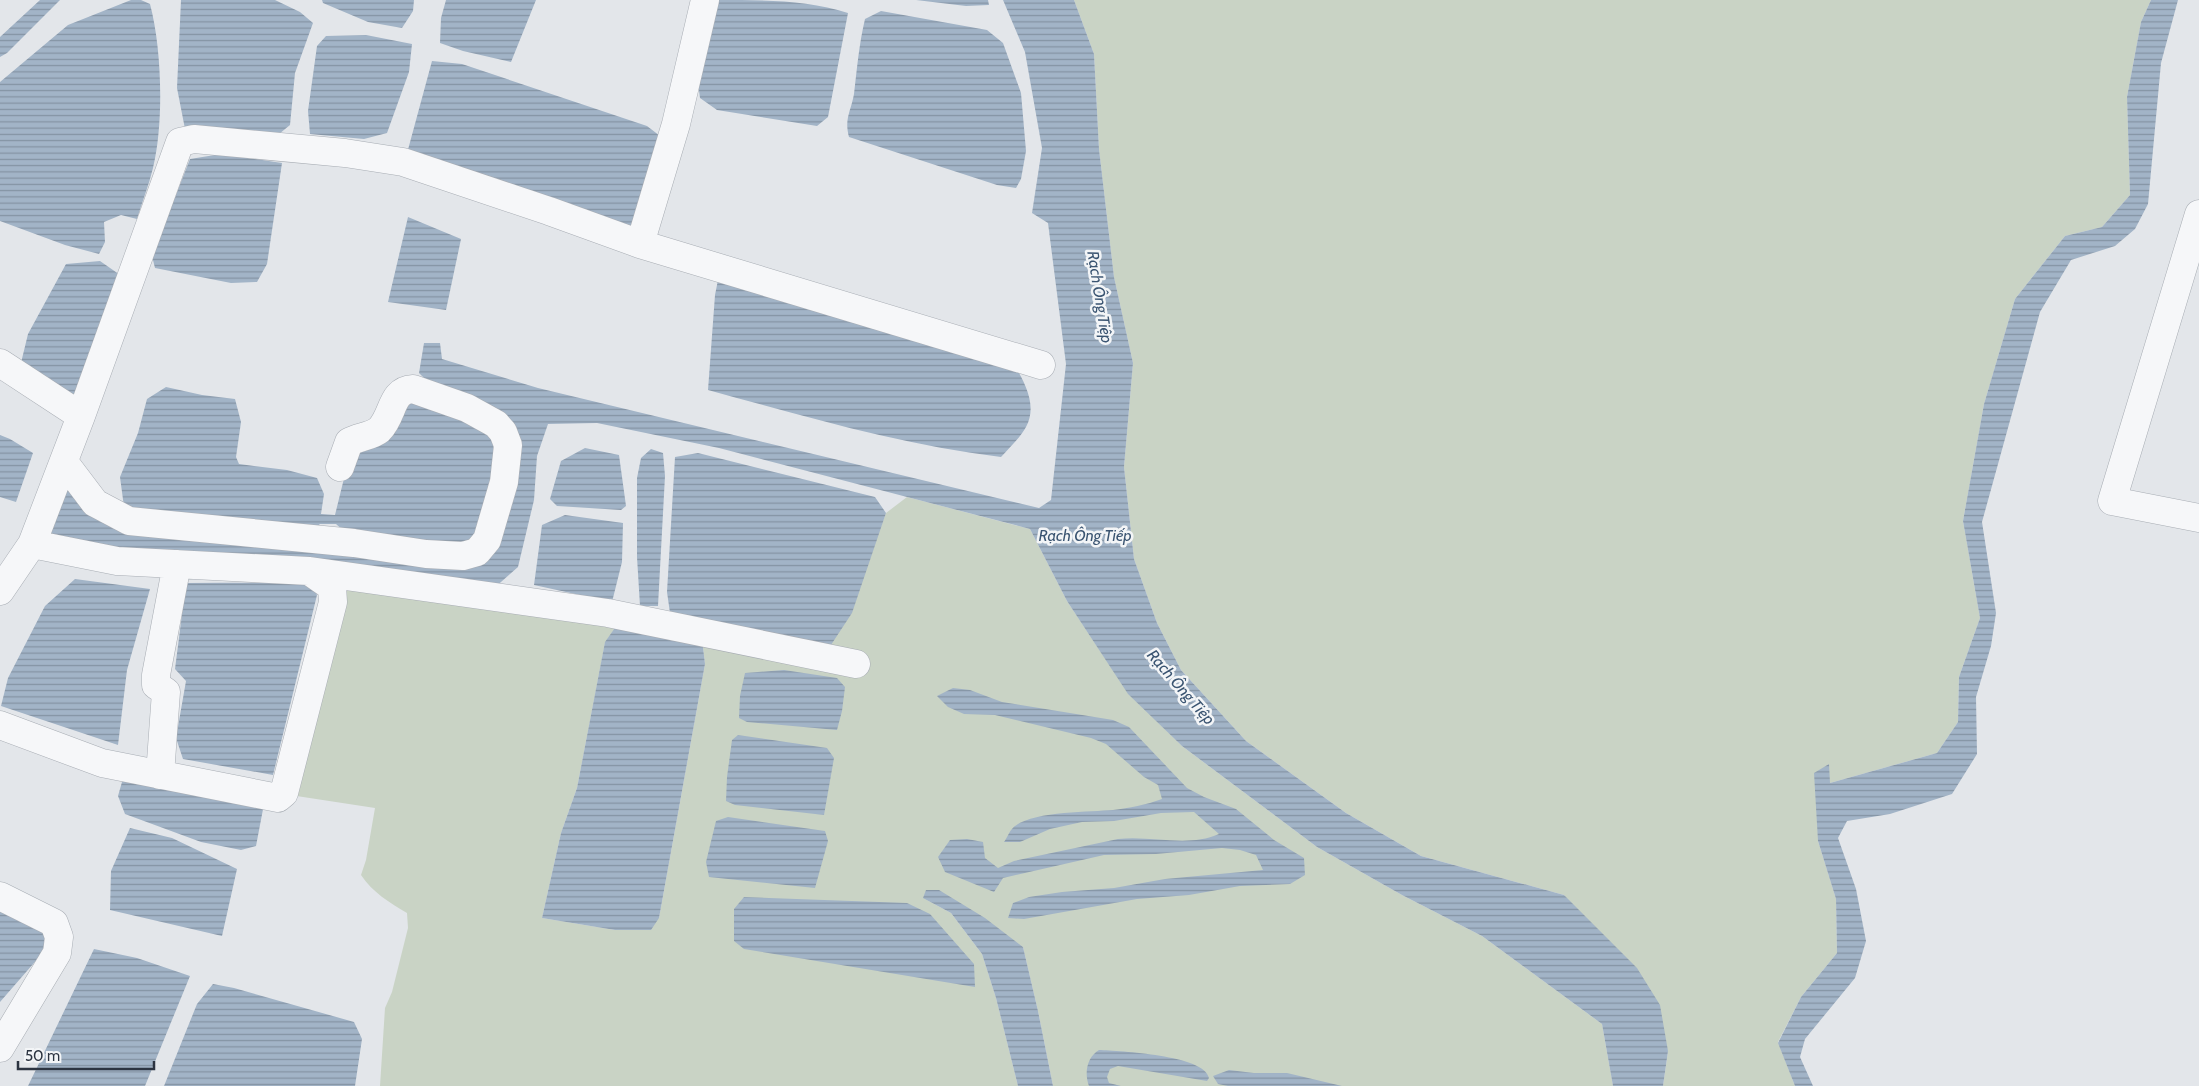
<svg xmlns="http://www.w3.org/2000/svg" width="2199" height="1086" font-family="Cabin,sans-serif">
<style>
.grass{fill:#c9d3c5}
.water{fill:url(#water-rules)}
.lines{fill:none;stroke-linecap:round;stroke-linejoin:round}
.minor-casing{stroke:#a8adb4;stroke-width:29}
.minor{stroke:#f6f7f9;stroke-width:28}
.labels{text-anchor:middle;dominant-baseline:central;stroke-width:5;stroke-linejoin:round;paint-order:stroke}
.water-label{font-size:16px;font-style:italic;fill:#3a5471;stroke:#f3f5f7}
</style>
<defs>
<pattern id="water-rules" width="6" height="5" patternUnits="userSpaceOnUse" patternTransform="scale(1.25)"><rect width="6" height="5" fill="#a2b4c7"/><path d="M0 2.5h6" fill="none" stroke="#8493a3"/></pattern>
</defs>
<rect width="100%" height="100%" fill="#e3e6ea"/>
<path class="grass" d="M1074 0H2151L2141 22 2127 97 2130 195 2102 227 2065 236 2015 299 1984 404 1963 521 1980 618 1959 677 1958 722 1937 753 1830 783 1818 841 1836 899 1837 953 1801 997 1778 1042 1795 1086H1663L1668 1051 1564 895 1421 856 1346 813 1246 741 1181 670 1157 623 1134 559 1124 467 1133 363 1114 277 1099 149 1094 54Z
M907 497 1030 529 1067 601 1128 693 1182 746 1317 847 1402 895 1482 936 1602 1024 1613 1086H1053L1038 1011 1023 947 923 898 951 913 982 954 996 998 1018 1086H380L385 1008 392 992 408 928 407 913C390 903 372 892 361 875L366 860 375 808 290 795 338 586 619 622 605 643 577 788 561 833 542 918 615 930 659 918 705 664 702 639 827 651 872 550 886 513Z"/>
<path class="water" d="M40 0H60L7 53 0 57V37Z
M131 0H141L150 4C162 49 164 123 153 168 149 185 142 202 137 219L121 215 104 222 105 242 99 254 65 245 0 221V82L68 25Z
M181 0H275L300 12 313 23 295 73 290 125 279 134 185 129 177 88Z
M322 0H414L413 11 402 28 368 22 323 3Z
M446 0H536L511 62 463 51 440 43 441 18Z
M719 0C763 0 808 0 848 13L828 117 817 126 717 110 700 98 698 83Z
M916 0H988L989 5 966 6Z
M1003 0H1074L1094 54 1099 149 1114 277 1133 363 1124 467 1134 559 1157 623 1181 670 1246 741 1346 813 1421 856 1564 895 1637 968 1660 1005 1668 1051 1663 1086H1613L1602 1024 1482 936 1402 895 1317 847 1182 746 1128 694 1067 601 1030 529 719 448 597 423 548 424 537 456 534 500 518 567 492 590 119 555 41 540 65 476 90 506 481 564 515 450 427 381 419 373 424 343H440L442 359 538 388 1039 508 1051 500 1066 364 1048 223 1032 213 1042 148 1025 52Z
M2151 0H2178L2161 63 2148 204 2135 229 2115 246 2071 260 2040 312 1982 522 1996 613 1991 646 1976 697 1977 754 1952 794 1890 814 1847 821 1838 838 1856 889 1866 941 1855 978 1805 1039 1800 1057 1813 1086H1795L1778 1043 1801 997 1837 953 1836 899 1818 841 1814 773 1829 764 1830 783 1937 753 1958 722 1959 677 1980 618 1963 521 1984 404 2015 299 2065 236 2102 227 2130 195 2127 97 2141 22Z
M881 11 987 30 1003 43 1021 93 1026 151 1021 179 1016 188 997 185 849 137C844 119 851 111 854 94 857 69 859 44 865 19Z
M366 35 412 44 409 72 387 133 364 139 310 134 308 111 317 46 326 36Z
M432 61 462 64 647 126 664 139 636 236 406 157Z
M221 154 282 163 267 264 257 282 231 283 155 268 152 256 190 159Z
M408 217 461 239 446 310 388 302Z
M100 261 123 277 76 401 20 367 28 334 66 264Z
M719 275 1014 364C1024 382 1038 405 1026 427 1020 438 1009 448 1001 457 901 445 804 416 708 390L715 295Z
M166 387 202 395 235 399 241 422 236 457 239 464 287 470 317 478 324 494 321 514 335 515 351 450 397 398 425 395 502 440 469 554 345 532 336 524H320L313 530 124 507 120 477 138 433 147 399Z
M0 435 10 439 33 453 16 502 0 497Z
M585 448 619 455 626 506 621 510 557 506 550 499 561 461Z
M651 449 663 453 665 476 658 606H640L637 557V478L641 458Z
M698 453 875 497 886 513 852 613 827 651 671 620 667 592 675 457Z
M565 515 623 523 622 562 612 602 534 585 542 525Z
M75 579 150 589 127 670 118 745 1 706 8 678 45 606Z
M311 582 317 595 273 775 183 759 176 738 186 681 175 669 186 583Z
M619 622 702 639 705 664 659 918 651 930H615L542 918 561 833 577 788 605 642Z
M784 670 837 678 845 687 842 711 837 730 747 722 739 718 740 696 745 673Z
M953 688 970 690 1002 702 1113 720 1129 727 1187 788 1204 797 1236 809 1274 840 1304 858 1305 875 1290 884 1240 886 1189 895 1137 899 1024 919 1008 918 1013 903 1029 897 1062 892 1114 888 1165 879 1263 870 1256 855 1240 850 1222 848 1156 854 1104 855 1003 878 994 892 945 872 938 857 950 840 967 839 983 842 985 858 998 868 1014 861 1118 839C1152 835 1187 848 1219 834L1194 812 1161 813 1114 821 1082 822 1050 829 1020 842H1004C1007 838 1009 832 1012 829 1027 811 1090 812 1113 810 1129 808 1146 805 1162 799L1158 785 1144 777 1106 744 1091 738 995 715 964 714 948 707 937 696Z
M738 735 827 748 834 758 824 815 735 805 726 801 727 777 732 740Z
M124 775 264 804 256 846 241 850 201 842 125 814 118 796Z
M728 817 825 831 828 841 815 888 709 877 706 862 716 821Z
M130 828 172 838 237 869 222 936 110 910 111 871Z
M926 890H939L985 918 1023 947 1038 1011 1053 1086H1018L996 998 982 954 951 913 923 898Z
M744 897 907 903 930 914 974 964 975 987 744 949 734 941V909Z
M0 910 43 931 47 948 0 1002Z
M94 949 137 958 190 976 145 1086H28Z
M213 984 234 988 354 1022 362 1039 355 1086H164L197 1004Z
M1099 1050C1119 1051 1205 1055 1209 1078L1207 1081 1118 1066 1110 1069 1107 1077 1109 1083 1121 1086H1089C1084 1073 1087 1057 1099 1050Z
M1229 1070 1254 1073H1287L1342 1086H1228L1218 1084 1213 1076Z"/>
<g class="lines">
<g class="minor-casing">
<path id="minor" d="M2199 214 2112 501 2199 518
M640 244 676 124 705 0
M0 363 81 416
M64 462 95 503 129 521 354 543 426 554 463 556 477 552 487 540 504 482 508 445 503 432 496 424 467 408 413 389C390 390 394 416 379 430 372 436 358 437 349 442L340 467
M310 571 608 613 856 664
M0 591 32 544 81 416 180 142 194 139 345 153 403 162 549 211 640 244 1041 365
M0 725 102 763 278 798 284 793 333 602 332 587 309 571 117 561 32 544
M160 775 166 692 156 685V675L177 564
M0 896 54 923 59 937 57 953 0 1048"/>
</g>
<use href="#minor" class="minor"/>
</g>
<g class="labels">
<g class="water-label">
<text transform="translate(1100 297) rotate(81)">Rạch Ông Tiệp</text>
<text x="1085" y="535">Rạch Ông Tiếp</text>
<text transform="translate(1181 687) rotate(49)">Rạch Ông Tiệp</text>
</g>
</g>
<path d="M18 1061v8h136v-8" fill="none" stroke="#2c3441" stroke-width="2.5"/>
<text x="25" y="1061" font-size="15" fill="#2c3441" stroke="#f3f5f7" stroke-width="4" paint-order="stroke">50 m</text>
</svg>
